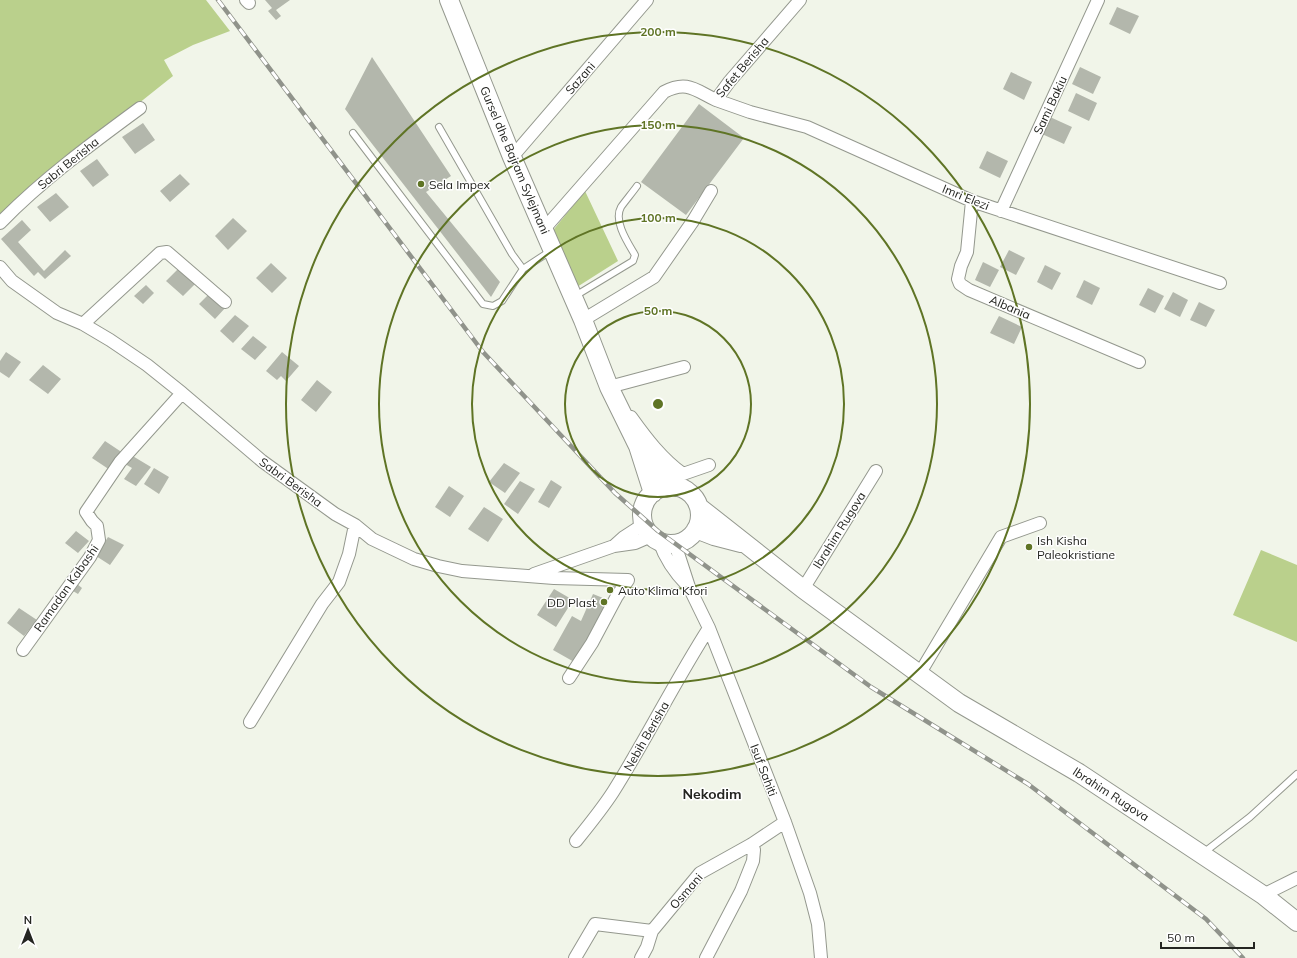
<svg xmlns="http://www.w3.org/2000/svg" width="1297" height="958" font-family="Mulish,sans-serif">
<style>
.green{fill:#bad08c}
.building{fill:#b3b7ac}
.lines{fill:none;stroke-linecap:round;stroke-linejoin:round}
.lane-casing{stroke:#94988e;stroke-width:8}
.street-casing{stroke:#94988e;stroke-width:14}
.secondary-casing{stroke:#94988e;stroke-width:20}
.lane{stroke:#fff;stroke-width:6}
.street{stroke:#fff;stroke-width:12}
.secondary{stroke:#fff;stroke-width:18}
.rail-casing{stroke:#90938b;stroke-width:4.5}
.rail{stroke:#fff;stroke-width:3;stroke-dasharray:9;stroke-linecap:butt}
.ring{fill:none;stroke:#5f7425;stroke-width:2}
.poi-dot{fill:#5f7425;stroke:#fff;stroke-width:1.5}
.labels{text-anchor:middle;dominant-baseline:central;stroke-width:3;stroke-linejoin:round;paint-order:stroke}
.street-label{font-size:12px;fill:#242521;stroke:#fff}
.poi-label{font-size:12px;fill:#242521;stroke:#fff;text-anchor:start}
.quarter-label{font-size:14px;font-weight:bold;fill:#242521;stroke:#fff}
.centre{fill:#5f7425;stroke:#fff;stroke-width:2}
.ring-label{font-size:12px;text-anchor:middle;font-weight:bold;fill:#5f7425;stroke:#fff;stroke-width:3;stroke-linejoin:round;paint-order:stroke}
</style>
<rect width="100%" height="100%" fill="#f1f5e9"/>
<path class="green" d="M0 0H206L230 31 193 45 164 60 173 76 0 214Z
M585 191 618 261 577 287 550 234Z
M1261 550 1297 565V642L1233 615Z"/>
<path class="building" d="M265 0H290L276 10 281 16 276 20 268 11 272 8Z
M1117 7 1139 16 1130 34 1109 24Z
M372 57 451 176 426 192 500 282 491 297 345 109Z
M1080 67 1101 77 1093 94 1072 84Z
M1011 72 1032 82 1024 100 1003 89Z
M1076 93 1097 103 1089 121 1068 111Z
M699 104 744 138 686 215 641 182Z
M1050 117 1072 127 1064 144 1042 134Z
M143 123 155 140 135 154 122 137Z
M987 151 1008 161 1000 178 979 168Z
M97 159 109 175 93 187 80 171Z
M180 174 190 184 170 202 160 191Z
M56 193 69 207 50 222 37 207Z
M233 218 247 231 228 250 215 236Z
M22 220 31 230 18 242 44 271 65 250 71 256 45 279 38 272 34 276 1 239Z
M1009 250 1025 258 1016 275 1000 267Z
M983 262 999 270 990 287 975 280Z
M271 263 287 278 272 293 256 278Z
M1045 265 1061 273 1052 290 1037 282Z
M178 269 195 284 183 296 166 281Z
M1084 280 1100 288 1092 305 1076 297Z
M146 285 154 293 143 304 134 296Z
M1148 288 1164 296 1155 313 1139 305Z
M1173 292 1188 300 1180 317 1164 309Z
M209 294 226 307 215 319 199 304Z
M1199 302 1215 310 1206 327 1190 320Z
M235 315 249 326 233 343 220 331Z
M999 316 1022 327 1014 344 990 333Z
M253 336 267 347 255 360 241 349Z
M6 352 21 362 9 378 0 372V361Z
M282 352 299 366 286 381 281 376 277 380 266 371Z
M43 365 61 379 48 394 29 380Z
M317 380 332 392 316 412 301 400Z
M105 441 123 453 110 470 92 458Z
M131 455 151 467 136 486 124 479 132 468 125 464Z
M504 463 520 473 505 493 489 482Z
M154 468 169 477 159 494 144 484Z
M551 480 562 487 549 508 538 502Z
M520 481 535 489 518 514 504 504Z
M449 486 464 496 450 517 435 507Z
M484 507 503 519 488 542 468 529Z
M76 531 89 541 78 553 65 543Z
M108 537 124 545 110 565 96 556Z
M77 584 82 588 78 594 73 591Z
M554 589 573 600 556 627 537 615Z
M593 594 608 600 576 663 553 650 572 616 581 621Z
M19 608 37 620 24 636 7 623Z"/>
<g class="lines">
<g class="lane-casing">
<path id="lane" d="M439 127 512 254 523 269
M353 133 483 304 493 306 502 301 523 269 552 250
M575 296 633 261 635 255C628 243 613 221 621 207 626 200 632 193 637 186
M1202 854 1250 817 1297 774"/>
</g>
<g class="street-casing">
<path id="street" d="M246 0 249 3
M716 100 750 112 807 127 972 201 1220 283
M512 157 647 0
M972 201 967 252 961 266 958 279 960 284 969 290 1139 362
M1001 211 1098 0
M0 223C42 180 91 144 140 108
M544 229 664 92C687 80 695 90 716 100L729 82 800 0
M0 267 12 281 57 313 83 324 110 340 147 365 182 393 262 461 335 514 355 525 372 539 414 559 438 566 462 571 554 578 628 580
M583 320 654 277 693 221 711 191
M83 324 160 253 167 252 225 302
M609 387 684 367
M631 417C646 438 662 459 683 474L709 465
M659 541C665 558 675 573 687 585
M675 544 689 587 709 628 785 822 810 893 818 924 821 958
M614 546 624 537 644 524
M534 574 614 546 635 543 651 536
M803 589 876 471
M23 650 90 557 99 540 97 526 92 521 86 512 120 462 182 393
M920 673 1001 537 1040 523
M569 678 592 643 617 596 628 580
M250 722 322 604 339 582 349 554 355 525
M576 841C589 825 602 809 613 792 647 738 675 681 709 628
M1263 895 1297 878
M575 958 595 924 652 931
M641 958 647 947 652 931 700 873 752 844 785 822
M706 958 741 891 753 861 754 850 752 844"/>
</g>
<g class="secondary-casing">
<path id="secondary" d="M449 0 512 157 583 320 609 387 638 446 653 493
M640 448 653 459 676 487
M642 515a29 29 0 1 1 58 0a29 29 0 1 1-58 0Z
M699 507 803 589 959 703 1079 773 1263 895 1297 922
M696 529 714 536 741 543"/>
</g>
<use href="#lane" class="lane"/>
<use href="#street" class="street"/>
<use href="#secondary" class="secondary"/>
<g class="rail-casing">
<path id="rail" d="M218 0 483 352 615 493 658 531 871 687 1028 784 1206 919 1243 958"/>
</g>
<use href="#rail" class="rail"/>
</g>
<g class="ring">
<circle cx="658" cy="404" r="93"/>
<circle cx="658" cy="404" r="186"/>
<circle cx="658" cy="404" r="279"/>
<circle cx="658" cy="404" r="372"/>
</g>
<g class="poi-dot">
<circle cx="421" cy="184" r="4"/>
<circle cx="1029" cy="547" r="4"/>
<circle cx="610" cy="590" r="4"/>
<circle cx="604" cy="602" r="4"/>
</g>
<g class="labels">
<g class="street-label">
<text transform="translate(742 67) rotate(-50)">Safet Berisha</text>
<text transform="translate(580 78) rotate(-49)">Sazani</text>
<text transform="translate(1050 105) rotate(-65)">Sami Bakiu</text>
<text transform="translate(515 160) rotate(67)">Gursel dhe Bajram Sylejmani</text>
<text transform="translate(68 163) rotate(-39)">Sabri Berisha</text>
<text transform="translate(966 197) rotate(22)">Imri Elezi</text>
<text transform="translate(1010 307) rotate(23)">Albania</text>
<text transform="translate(291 482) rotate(36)">Sabri Berisha</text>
<text transform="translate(839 530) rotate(-58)">Ibrahim Rugova</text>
<text transform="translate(66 588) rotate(-55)">Ramadan Kabashi</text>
<text transform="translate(646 736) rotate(-60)">Nebih Berisha</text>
<text transform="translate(764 770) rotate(69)">Isuf Sahiti</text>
<text transform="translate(1111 794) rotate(33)">Ibrahim Rugova</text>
<text transform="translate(686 891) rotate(-49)">Osmani</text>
</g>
<g class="poi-label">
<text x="429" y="184">Sela Impex</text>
<text x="1037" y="540">Ish Kisha<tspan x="1037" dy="14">Paleokristiane</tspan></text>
<text x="618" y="590">Auto Klima Kfori</text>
<text x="596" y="602" text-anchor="end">DD Plast</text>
</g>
<g class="quarter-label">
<text x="712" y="794">Nekodim</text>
</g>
</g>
<circle cx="658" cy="404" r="6" class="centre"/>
<g class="ring-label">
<text x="658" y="36">200 m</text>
<text x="658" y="129">150 m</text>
<text x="658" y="222">100 m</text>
<text x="658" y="315">50 m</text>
</g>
<g transform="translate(28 930)" stroke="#ffffff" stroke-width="3" paint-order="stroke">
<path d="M0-3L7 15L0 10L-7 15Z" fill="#242521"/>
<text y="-6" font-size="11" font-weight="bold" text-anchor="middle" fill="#242521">N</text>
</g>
<path d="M1161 942v6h93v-6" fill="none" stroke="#242521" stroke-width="2"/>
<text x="1167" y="942" font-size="12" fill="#242521" stroke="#ffffff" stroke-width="3" paint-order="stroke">50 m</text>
</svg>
